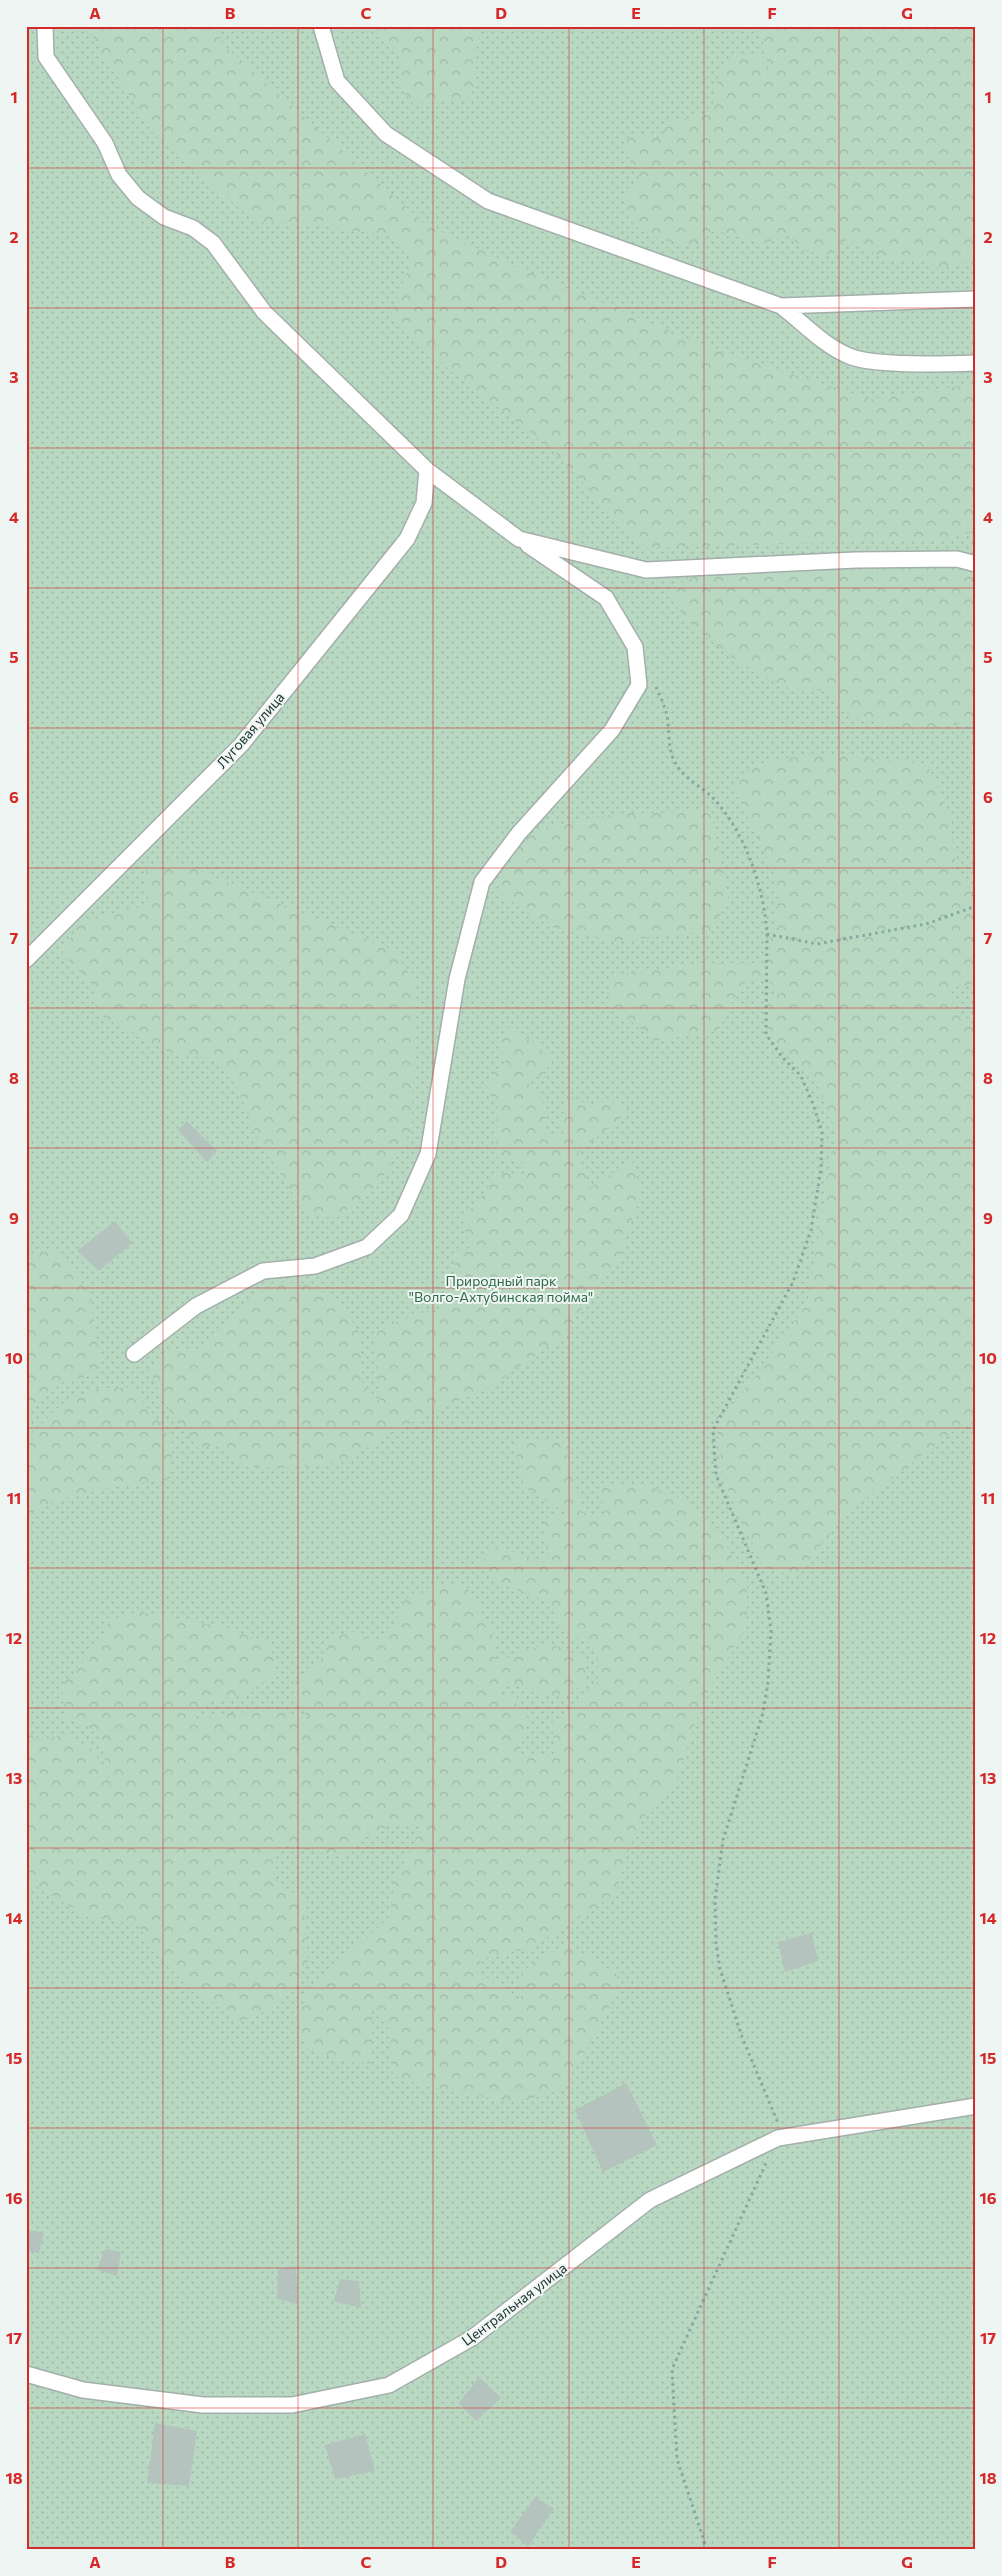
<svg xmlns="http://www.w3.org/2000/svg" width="1002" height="2576" font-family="Commissioner,sans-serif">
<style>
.green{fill:url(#green-dots)}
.forest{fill:url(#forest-crowns)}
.building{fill:#b4c3bd}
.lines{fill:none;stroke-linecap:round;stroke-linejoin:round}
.minor-casing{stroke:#a2afab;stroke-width:18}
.path{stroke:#81aa9e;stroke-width:3;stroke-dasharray:2.5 4;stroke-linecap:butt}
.minor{stroke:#fff;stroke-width:15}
.grid{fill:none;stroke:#d62828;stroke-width:1;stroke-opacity:0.55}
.labels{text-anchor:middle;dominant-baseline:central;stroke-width:4;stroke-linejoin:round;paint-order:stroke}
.street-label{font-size:14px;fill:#213632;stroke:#eef5f2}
.park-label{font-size:14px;fill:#2e6a48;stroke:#eef5f2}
.neatline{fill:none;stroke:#d62828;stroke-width:2}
.grid-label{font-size:16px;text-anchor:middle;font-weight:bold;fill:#d62828}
</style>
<defs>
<pattern id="green-dots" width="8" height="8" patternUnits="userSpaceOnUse" patternTransform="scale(1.25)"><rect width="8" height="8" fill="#b8d8c2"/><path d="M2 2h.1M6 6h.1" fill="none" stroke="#9ebaa7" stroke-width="1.8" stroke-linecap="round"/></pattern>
<pattern id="forest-crowns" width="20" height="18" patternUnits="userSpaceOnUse" patternTransform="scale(1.25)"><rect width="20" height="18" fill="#b8d8c2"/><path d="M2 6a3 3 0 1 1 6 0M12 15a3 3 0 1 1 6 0" fill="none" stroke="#9ebaa7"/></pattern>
</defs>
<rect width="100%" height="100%" fill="#dee8e4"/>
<path class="green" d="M26 26H976V2550H26Z"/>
<path class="forest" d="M86 26H212L227 48 425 224 508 263 715 350 870 399 976 384V530L950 539 642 548 551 448 456 375 390 318 413 255 393 236 309 224 255 222 153 133Z
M372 26H482L475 49 476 82 468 98 414 104 401 89 399 57 373 32Z
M759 26H976V264L972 261 940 269 920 260 892 261 845 240 832 255 806 251 787 234 764 244 736 234 710 231 701 246C675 244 632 237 624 207 623 203 626 196 626 192L642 184 628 157 626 139 641 135 665 140 663 124 711 113 721 64 743 54 759 56 770 74Z
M948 566 976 572V722L913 730 853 717 824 691 783 687 730 656 687 621 666 591 706 571Z
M816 753 927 764 949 813 957 873 976 898V983L945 989 963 1020 976 1025V1418L960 1426 848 1512 796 1576 764 1567 723 1480 717 1424 755 1377 807 1304 836 1131 812 1073 768 1037 763 998 783 993 763 977 742 983 718 1031 654 1041 611 1004 610 976 704 963H763C769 942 778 917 778 894 778 872 744 810 733 787L754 765Z
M711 811 729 902 709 931 614 941 551 927 498 893 504 862 535 830 615 814Z
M175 861 395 951 415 984 412 1129 375 1190 336 1218 307 1215 257 1137 237 1088 216 1059 174 1055 96 1013 95 988 62 953 81 920 150 905 146 881V867Z
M508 1027 533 1042 550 1058 545 1075 526 1080 545 1105 546 1137H565L559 1122 571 1097 592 1106 607 1100 631 1109 578 1153 589 1188 632 1161 640 1193 620 1256 561 1338 490 1387 421 1417 342 1462 284 1468 248 1467 215 1445 198 1448 172 1416 150 1372 167 1349 202 1350 250 1298 283 1282 312 1284 341 1306 359 1332 363 1386 380 1401 375 1331 416 1314 442 1308 452 1287 456 1253 471 1247 463 1225 465 1217 499 1173 526 1174 522 1161 498 1160 496 1137 498 1103 486 1091 492 1074 506 1064 497 1041Z
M59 1251 90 1294 100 1361 94 1375 63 1382 26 1414V1254Z
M100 1388H131L161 1424 173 1444 170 1480C126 1484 63 1491 26 1517V1435L31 1434 63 1403Z
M513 1439 563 1442 576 1484 581 1512 606 1519 598 1483 648 1486 688 1501 724 1541 747 1587V1626L704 1698 677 1779 648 1809 627 1854 616 1893 531 1948 480 1959 481 1973 521 2003 522 1972 540 1958 568 1944 617 1974V1992L582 2058 561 2089 519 2103 435 2088 393 2076 390 2030 372 2009V2063L346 2062 305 2047 298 2022 307 1988 334 1969 390 1916 394 1882 423 1825H389L338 1856 279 1843 272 1878 303 1900 308 1963 280 2005 241 2021 187 1987 136 1924 88 1917 26 1880V1727L36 1741 65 1735 93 1749 113 1787 97 1731 65 1718 62 1685 102 1641 109 1621 138 1612 223 1627 270 1643 277 1673 247 1694 210 1701 190 1720 227 1713 282 1711 310 1720 296 1701 293 1684 317 1667 329 1639 353 1632 378 1642 396 1621 405 1599 439 1584 466 1586 493 1632 496 1663 524 1650 552 1644 586 1659 584 1685 555 1697 517 1685 498 1684 529 1718 519 1753 555 1758 552 1723 582 1702 598 1681 597 1650 561 1628C550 1591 529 1598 501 1583 494 1579 487 1570 481 1563L495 1546 548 1564 543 1519 568 1513 524 1488Z"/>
<path class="building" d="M187 1121 217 1151 207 1162 178 1130Z
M115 1221 132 1243 99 1271 77 1251Z
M812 1933 818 1961 785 1972 778 1942Z
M626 2083 657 2145 603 2172 575 2110Z
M26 2230 44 2232 39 2253 26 2251Z
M105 2249 121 2252 117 2276 97 2270Z
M296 2266 298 2304 277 2299 278 2269Z
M340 2279 359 2281 361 2308 334 2301Z
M479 2377 501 2398 476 2421 459 2403Z
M155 2423 197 2431 189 2486 147 2483Z
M365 2434 375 2471 335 2479 325 2445Z
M535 2497 554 2509 528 2546 511 2531Z"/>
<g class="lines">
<g class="minor-casing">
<path id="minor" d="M45 26 46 57 105 143 119 175 138 198 164 217 193 228 213 243 264 312 427 470 519 539 646 570 856 560 957 559 976 564
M321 26 337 81 386 134 488 201 781 306 976 299
M781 306C802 322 824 346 849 356 872 366 948 364 976 363
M26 960 241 745 407 539 424 503 427 470
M134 1354 196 1306 263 1271 315 1266 367 1247 401 1215 428 1154 457 979 482 882 519 833 612 730 639 685 635 647 606 598 528 545
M26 2374 83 2390 203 2405H292L389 2385 472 2338 650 2200 778 2138 976 2106"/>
</g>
<path class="path" d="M656 687C660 696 665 706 667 716 670 731 667 750 676 764 685 780 703 787 715 800 746 835 764 888 767 934L817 944 926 924 976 906
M767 934 766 1034 782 1057 801 1076 813 1104 822 1132 821 1169 811 1230 793 1282 713 1430 716 1475 766 1593 771 1630 768 1682 763 1713 723 1840 715 1899 716 1944 720 1969 742 2037 778 2123
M707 2550 677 2459 672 2369 767 2161"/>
<use href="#minor" class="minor"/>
</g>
<path class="grid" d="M163 26V2550M298 26V2550M433 26V2550M569 26V2550M704 26V2550M839 26V2550M26 168H976M26 308H976M26 448H976M26 588H976M26 728H976M26 868H976M26 1008H976M26 1148H976M26 1288H976M26 1428H976M26 1568H976M26 1708H976M26 1848H976M26 1988H976M26 2128H976M26 2268H976M26 2408H976"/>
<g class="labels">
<g class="street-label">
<text transform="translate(250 730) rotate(-49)">Луговая улица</text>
<text transform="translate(514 2304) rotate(-37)">Центральная улица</text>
</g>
<g class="park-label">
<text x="501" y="1280">Природный парк<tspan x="501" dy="16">"Волго-Ахтубинская пойма"</tspan></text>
</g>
</g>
<rect width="1002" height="2576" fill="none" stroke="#eef5f2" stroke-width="55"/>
<rect x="28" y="28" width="946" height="2520" class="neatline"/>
<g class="grid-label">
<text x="95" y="19">A</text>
<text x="230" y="19">B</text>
<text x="366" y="19">C</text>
<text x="501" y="19">D</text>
<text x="636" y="19">E</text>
<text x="772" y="19">F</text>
<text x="907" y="19">G</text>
<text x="14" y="103">1</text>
<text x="988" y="103">1</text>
<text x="14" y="243">2</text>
<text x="988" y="243">2</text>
<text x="14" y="383">3</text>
<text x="988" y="383">3</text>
<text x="14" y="523">4</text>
<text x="988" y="523">4</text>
<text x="14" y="663">5</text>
<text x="988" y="663">5</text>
<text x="14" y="803">6</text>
<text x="988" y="803">6</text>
<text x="14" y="944">7</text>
<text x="988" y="944">7</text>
<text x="14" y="1084">8</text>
<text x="988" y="1084">8</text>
<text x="14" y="1224">9</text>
<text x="988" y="1224">9</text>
<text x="14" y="1364">10</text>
<text x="988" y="1364">10</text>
<text x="14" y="1504">11</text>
<text x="988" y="1504">11</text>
<text x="14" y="1644">12</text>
<text x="988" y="1644">12</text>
<text x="14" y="1784">13</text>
<text x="988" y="1784">13</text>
<text x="14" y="1924">14</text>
<text x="988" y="1924">14</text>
<text x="14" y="2064">15</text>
<text x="988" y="2064">15</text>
<text x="14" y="2204">16</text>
<text x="988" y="2204">16</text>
<text x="14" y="2344">17</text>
<text x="988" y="2344">17</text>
<text x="14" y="2484">18</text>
<text x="988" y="2484">18</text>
<text x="95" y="2568">A</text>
<text x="230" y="2568">B</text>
<text x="366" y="2568">C</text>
<text x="501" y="2568">D</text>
<text x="636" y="2568">E</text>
<text x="772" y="2568">F</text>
<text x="907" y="2568">G</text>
</g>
</svg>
